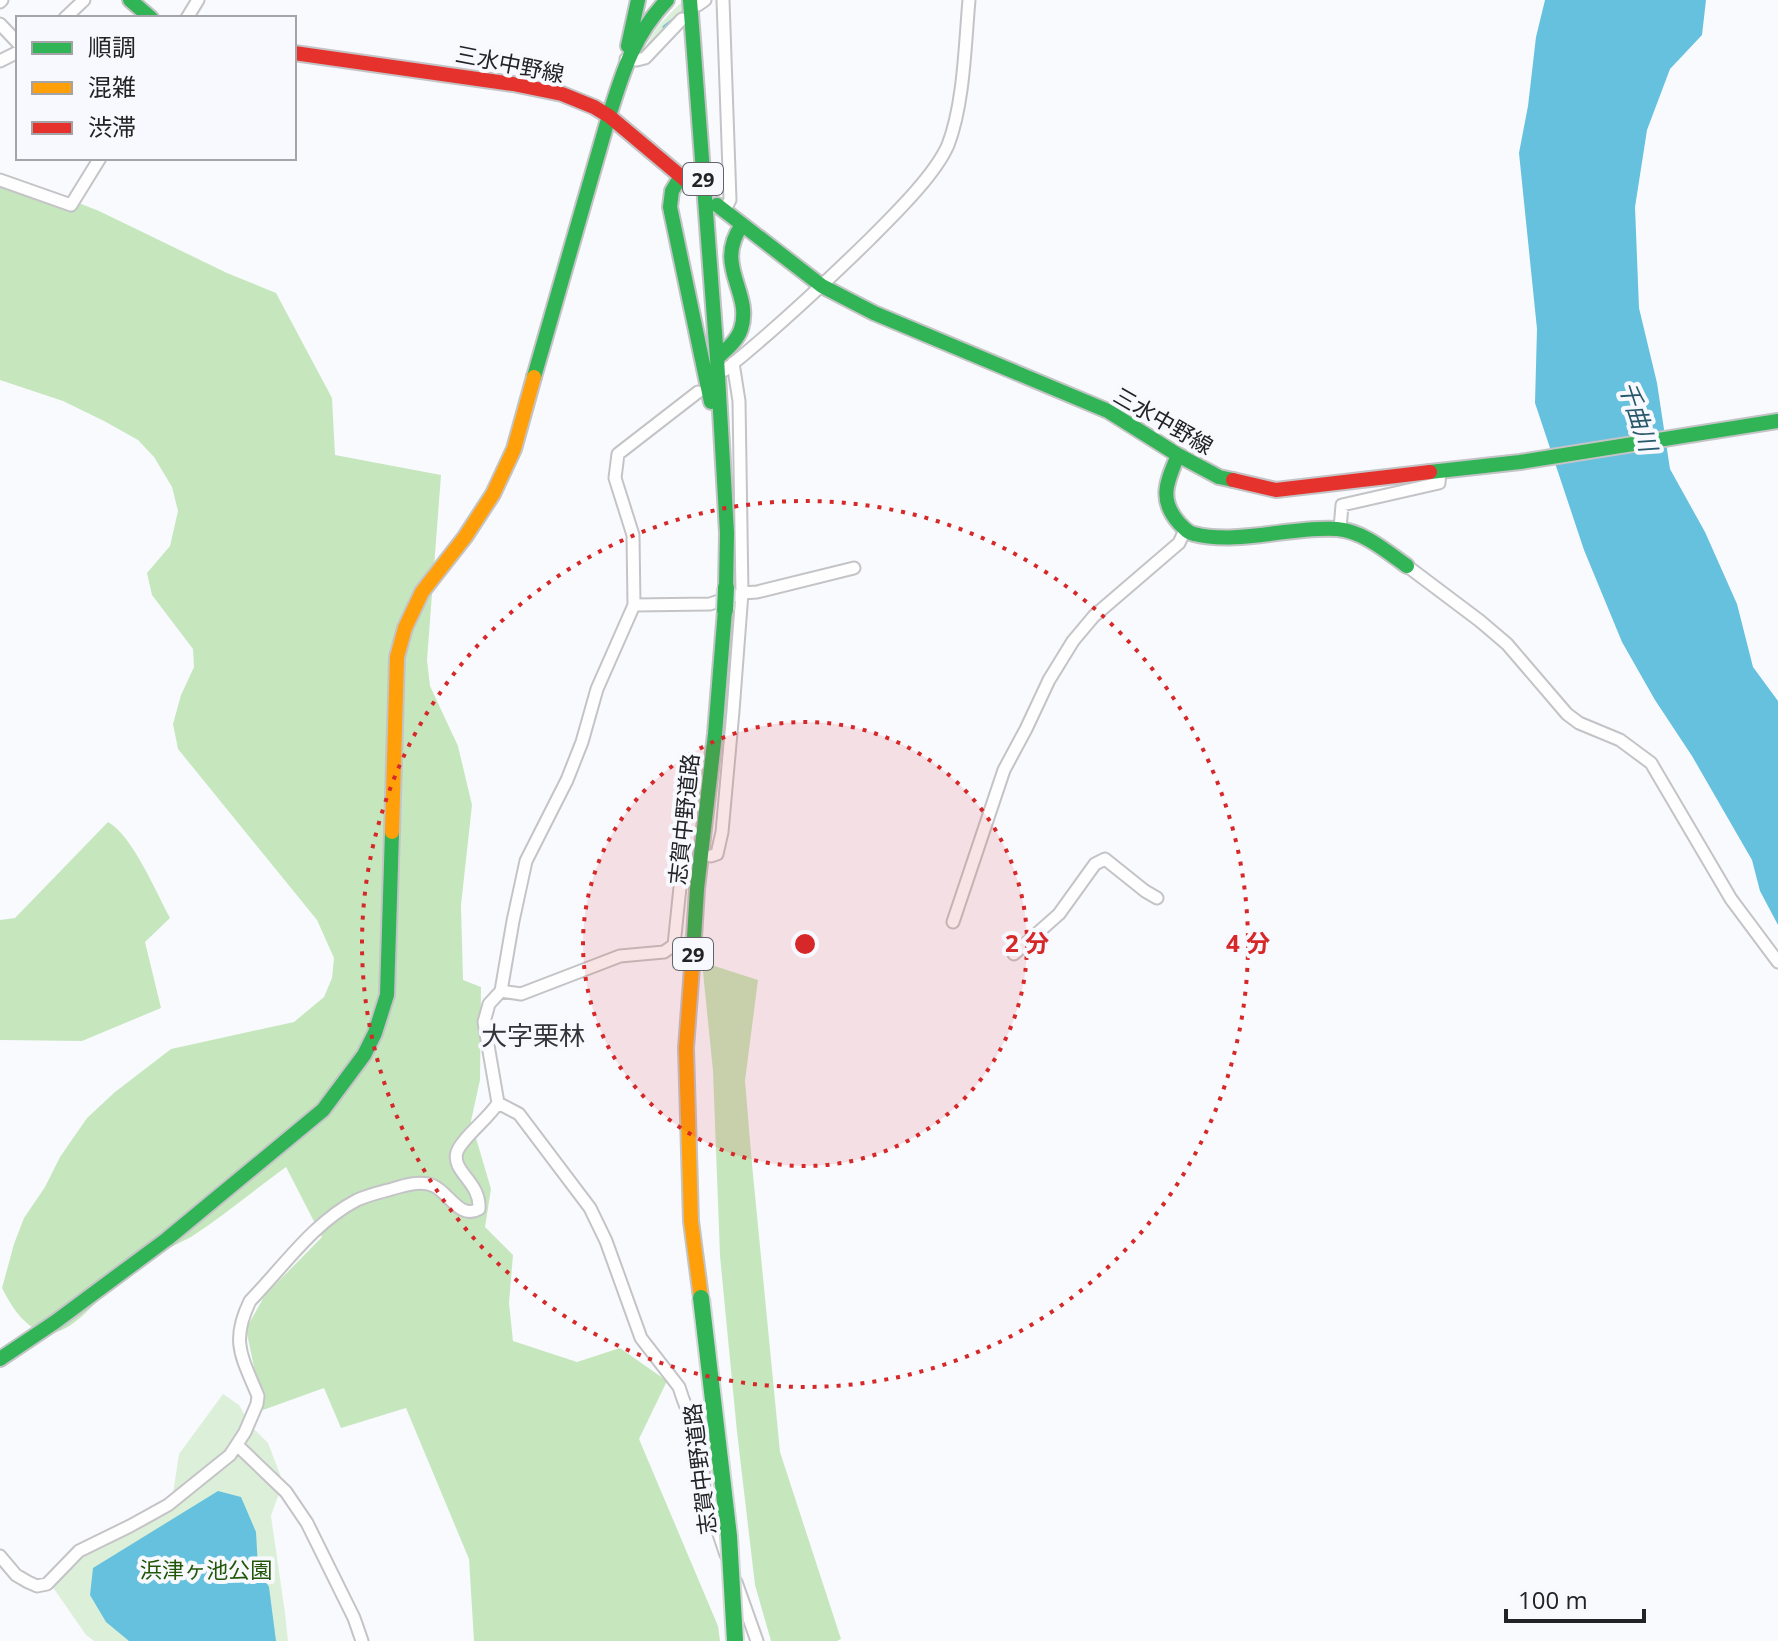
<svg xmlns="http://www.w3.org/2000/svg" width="1778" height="1641" font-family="'Open Sans','Noto Sans JP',sans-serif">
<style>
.green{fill:#dcf0d9}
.forest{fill:#c6e7be}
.water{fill:#65c1de}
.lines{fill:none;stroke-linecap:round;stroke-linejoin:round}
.stream{stroke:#65c1de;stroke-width:3}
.street-casing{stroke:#c4c4c7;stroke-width:15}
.fast-casing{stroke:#c4c4c7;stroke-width:18}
.slow-casing{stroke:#c4c4c7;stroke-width:18}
.jam-casing{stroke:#c4c4c7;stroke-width:18}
.street{stroke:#fefeff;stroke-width:11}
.fast{stroke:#30b455;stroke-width:14}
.slow{stroke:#ff9f0a;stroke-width:14}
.jam{stroke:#e5322d;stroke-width:14}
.fast-bridge-casing{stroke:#d5d6d8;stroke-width:20;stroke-linecap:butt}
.fast-bridge{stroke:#30b455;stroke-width:16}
.ring{fill:none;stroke:#d62828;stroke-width:4;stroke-dasharray:4 8}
.labels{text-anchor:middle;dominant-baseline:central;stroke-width:8;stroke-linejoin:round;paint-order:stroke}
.shield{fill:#f8f9ff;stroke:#636367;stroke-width:2}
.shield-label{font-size:20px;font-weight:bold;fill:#232326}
.street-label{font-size:22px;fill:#232326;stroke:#f8f9ff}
.park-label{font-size:22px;fill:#215707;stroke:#f8f9ff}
.water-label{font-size:24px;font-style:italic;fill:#27596a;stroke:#f8f9ff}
.quarter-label{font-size:26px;fill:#34353a;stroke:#f8f9ff}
.centre{fill:#d62828;stroke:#f8f9ff;stroke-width:4}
.ring-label{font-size:24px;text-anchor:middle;font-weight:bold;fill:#d62828;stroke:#f8f9ff;stroke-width:8;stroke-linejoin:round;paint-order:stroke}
</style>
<rect width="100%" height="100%" fill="#f9fafe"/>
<path class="green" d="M682 2 683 15 644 52C651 31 666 17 682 2Z
M223 1394 239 1405 251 1426 268 1443 283 1482 271 1516 285 1613 288 1641H94L86 1635 52 1586 81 1554 171 1506 179 1454Z"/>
<path class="forest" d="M0 177 18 179 99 211 227 273 276 293 332 398 335 455 441 475 427 660 430 686 458 746 472 805 461 905 463 980 481 987 480 1080 471 1121 491 1189 485 1227 513 1255 509 1303 513 1341 577 1362 620 1348 667 1381 639 1439 718 1626 720 1641H474L469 1559 406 1408 341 1428 324 1388 263 1410 246 1329 265 1295 322 1237 286 1167C254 1190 224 1216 191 1237 182 1242 172 1246 164 1251 145 1263 126 1277 108 1291 93 1304 71 1333 49 1333 27 1332 11 1306 2 1288L14 1244 24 1218 45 1187 60 1157 87 1118 115 1092 171 1049 294 1022 324 997 332 978 334 958 317 920 178 749 173 724 181 695 194 667 193 649 152 595 147 573 170 546 178 511 172 487 154 457 138 440 104 421 63 401 0 380Z
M108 822C132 835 156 892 170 918L145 942 161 1008 82 1041 0 1040V920L15 918Z
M702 962 758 980 745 1081 752 1164 780 1452 841 1639 837 1641H771L755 1585 737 1432 720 1256 713 1071Z"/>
<path class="water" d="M1545 0H1706L1702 35 1670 69 1647 130 1635 207 1639 308 1657 383 1670 469 1705 532 1737 604 1753 667 1778 701V925L1760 891 1752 860 1692 756 1655 700 1622 642 1584 550 1535 403 1537 329 1519 153 1528 106 1536 37Z
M218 1491 241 1497 256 1532 258 1568 269 1587 276 1641H129L106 1622 90 1595 93 1568Z"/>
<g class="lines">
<path class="stream" d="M664 27 683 12"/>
<g class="street-casing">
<path id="street" d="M723 0 730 200 724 211
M0 2 2 0
M698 5 705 0
M65 18 84 0
M187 18 198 0
M0 24 18 43
M626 59 637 60 645 58 682 19
M0 61 18 52
M0 180 71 205 100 158
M725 370C776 329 823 285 870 239 894 215 935 175 948 145 964 104 965 44 969 0
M1340 529 1342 505 1439 483 1440 471
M1407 566 1480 621 1507 644 1567 714 1579 723 1620 740 1651 763 1731 899 1778 962
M634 605 710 604 742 593 757 592 854 568
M711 856 717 854 722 832 733 711 742 593 739 401 733 363
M953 922 1004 770 1026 729 1049 680 1073 641 1094 616 1179 543 1185 530
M1014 954 1059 914 1095 864 1105 859 1145 891 1157 898
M501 991 521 994 620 956 664 952 674 945 682 868
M498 1103 519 1114 590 1208 606 1241 641 1338 679 1387 683 1399 694 1427 697 1453 703 1468 704 1489 726 1555
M237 1445 286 1492 307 1523 354 1618 362 1641
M0 1556 16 1575 28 1582 37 1586 47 1584 79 1551 130 1526 168 1505 230 1455 245 1432 257 1404 258 1396C242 1357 230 1342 250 1301 284 1266 313 1223 357 1200 368 1195 381 1192 392 1189 405 1185 421 1180 434 1186 449 1193 460 1220 479 1209 481 1182 451 1172 457 1152 462 1138 489 1118 498 1103L484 1022 489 1004 501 991 513 921 526 861 567 780 582 742 597 689 634 605 633 535 615 478 618 454 698 392
M736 1582 757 1641"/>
</g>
<g class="fast-casing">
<path id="fast" d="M130 0 151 18
M690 0 717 358 727 533 726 588
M628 46 638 0
M609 116C623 71 634 35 667 0
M681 176 672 191 670 207 711 402
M717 205 822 286 874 313 1108 411 1178 455 1219 477 1233 480
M717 358C726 350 737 341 741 329 753 292 713 266 742 225
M534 377 609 116
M1178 455C1167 482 1158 499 1179 523 1184 528 1188 533 1194 534 1238 545 1291 526 1337 529 1363 531 1386 551 1407 566
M1430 472 1520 462 1778 421
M693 954 697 889 715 734 725 610
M0 1359 55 1322 167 1239 323 1110 364 1055 375 1033 387 995 392 832"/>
</g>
<g class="slow-casing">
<path id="slow" d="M392 832 397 657 405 628 422 592 465 537 493 494 514 449 534 377
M693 954 686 1048 691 1221 701 1298"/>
</g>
<g class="jam-casing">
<path id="jam" d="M294 53 513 84 562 94 594 107 609 116 690 184
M1233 480 1276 490 1430 472"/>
</g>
<use href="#street" class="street"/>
<use href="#fast" class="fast"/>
<use href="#slow" class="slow"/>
<use href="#jam" class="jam"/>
<g class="fast-bridge-casing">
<path id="fast-bridge" d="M725 610 726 588
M701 1298 729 1536 735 1641"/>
</g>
<use href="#fast-bridge" class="fast-bridge"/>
</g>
<circle cx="805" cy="944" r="222" fill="#d62828" fill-opacity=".12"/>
<g class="ring">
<circle cx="805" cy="944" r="222"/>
<circle cx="805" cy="944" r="443"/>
</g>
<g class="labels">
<g class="shield">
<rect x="683" y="163" width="40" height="32" rx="6"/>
<rect x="673" y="938" width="40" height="32" rx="6"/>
</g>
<g class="shield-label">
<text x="703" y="179">29</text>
<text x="693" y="954">29</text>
</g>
<g class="street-label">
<text transform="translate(510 63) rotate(11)">三水中野線</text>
<text transform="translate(1164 420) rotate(30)">三水中野線</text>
<text transform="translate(683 819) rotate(-84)">志賀中野道路</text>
<text transform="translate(699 1469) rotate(-97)">志賀中野道路</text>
</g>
<g class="park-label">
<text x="206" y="1569">浜津ヶ池公園</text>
</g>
<g class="water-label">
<text transform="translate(1639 416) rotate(72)">千曲川</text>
</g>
<g class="quarter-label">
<text x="533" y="1035">大字栗林</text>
</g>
</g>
<circle cx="805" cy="944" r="12" class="centre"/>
<g class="ring-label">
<text x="1027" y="952">2 分</text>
<text x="1248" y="952">4 分</text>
</g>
<rect x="16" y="16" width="280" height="144" fill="#f8f9ff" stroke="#a3a3a8" stroke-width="2"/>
<rect x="32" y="42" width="40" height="12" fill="#30b455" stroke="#a3a3a8" stroke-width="2"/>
<text x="88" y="56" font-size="24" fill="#232326">順調</text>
<rect x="32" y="82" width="40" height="12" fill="#ff9f0a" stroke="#a3a3a8" stroke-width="2"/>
<text x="88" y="96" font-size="24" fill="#232326">混雑</text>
<rect x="32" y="122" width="40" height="12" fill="#e5322d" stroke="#a3a3a8" stroke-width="2"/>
<text x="88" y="136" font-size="24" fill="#232326">渋滞</text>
<path d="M1506 1609v12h138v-12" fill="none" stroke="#232326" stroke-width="4"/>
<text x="1518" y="1609" font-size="24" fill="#232326" stroke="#f8f9ff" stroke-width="6" paint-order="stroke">100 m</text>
</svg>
